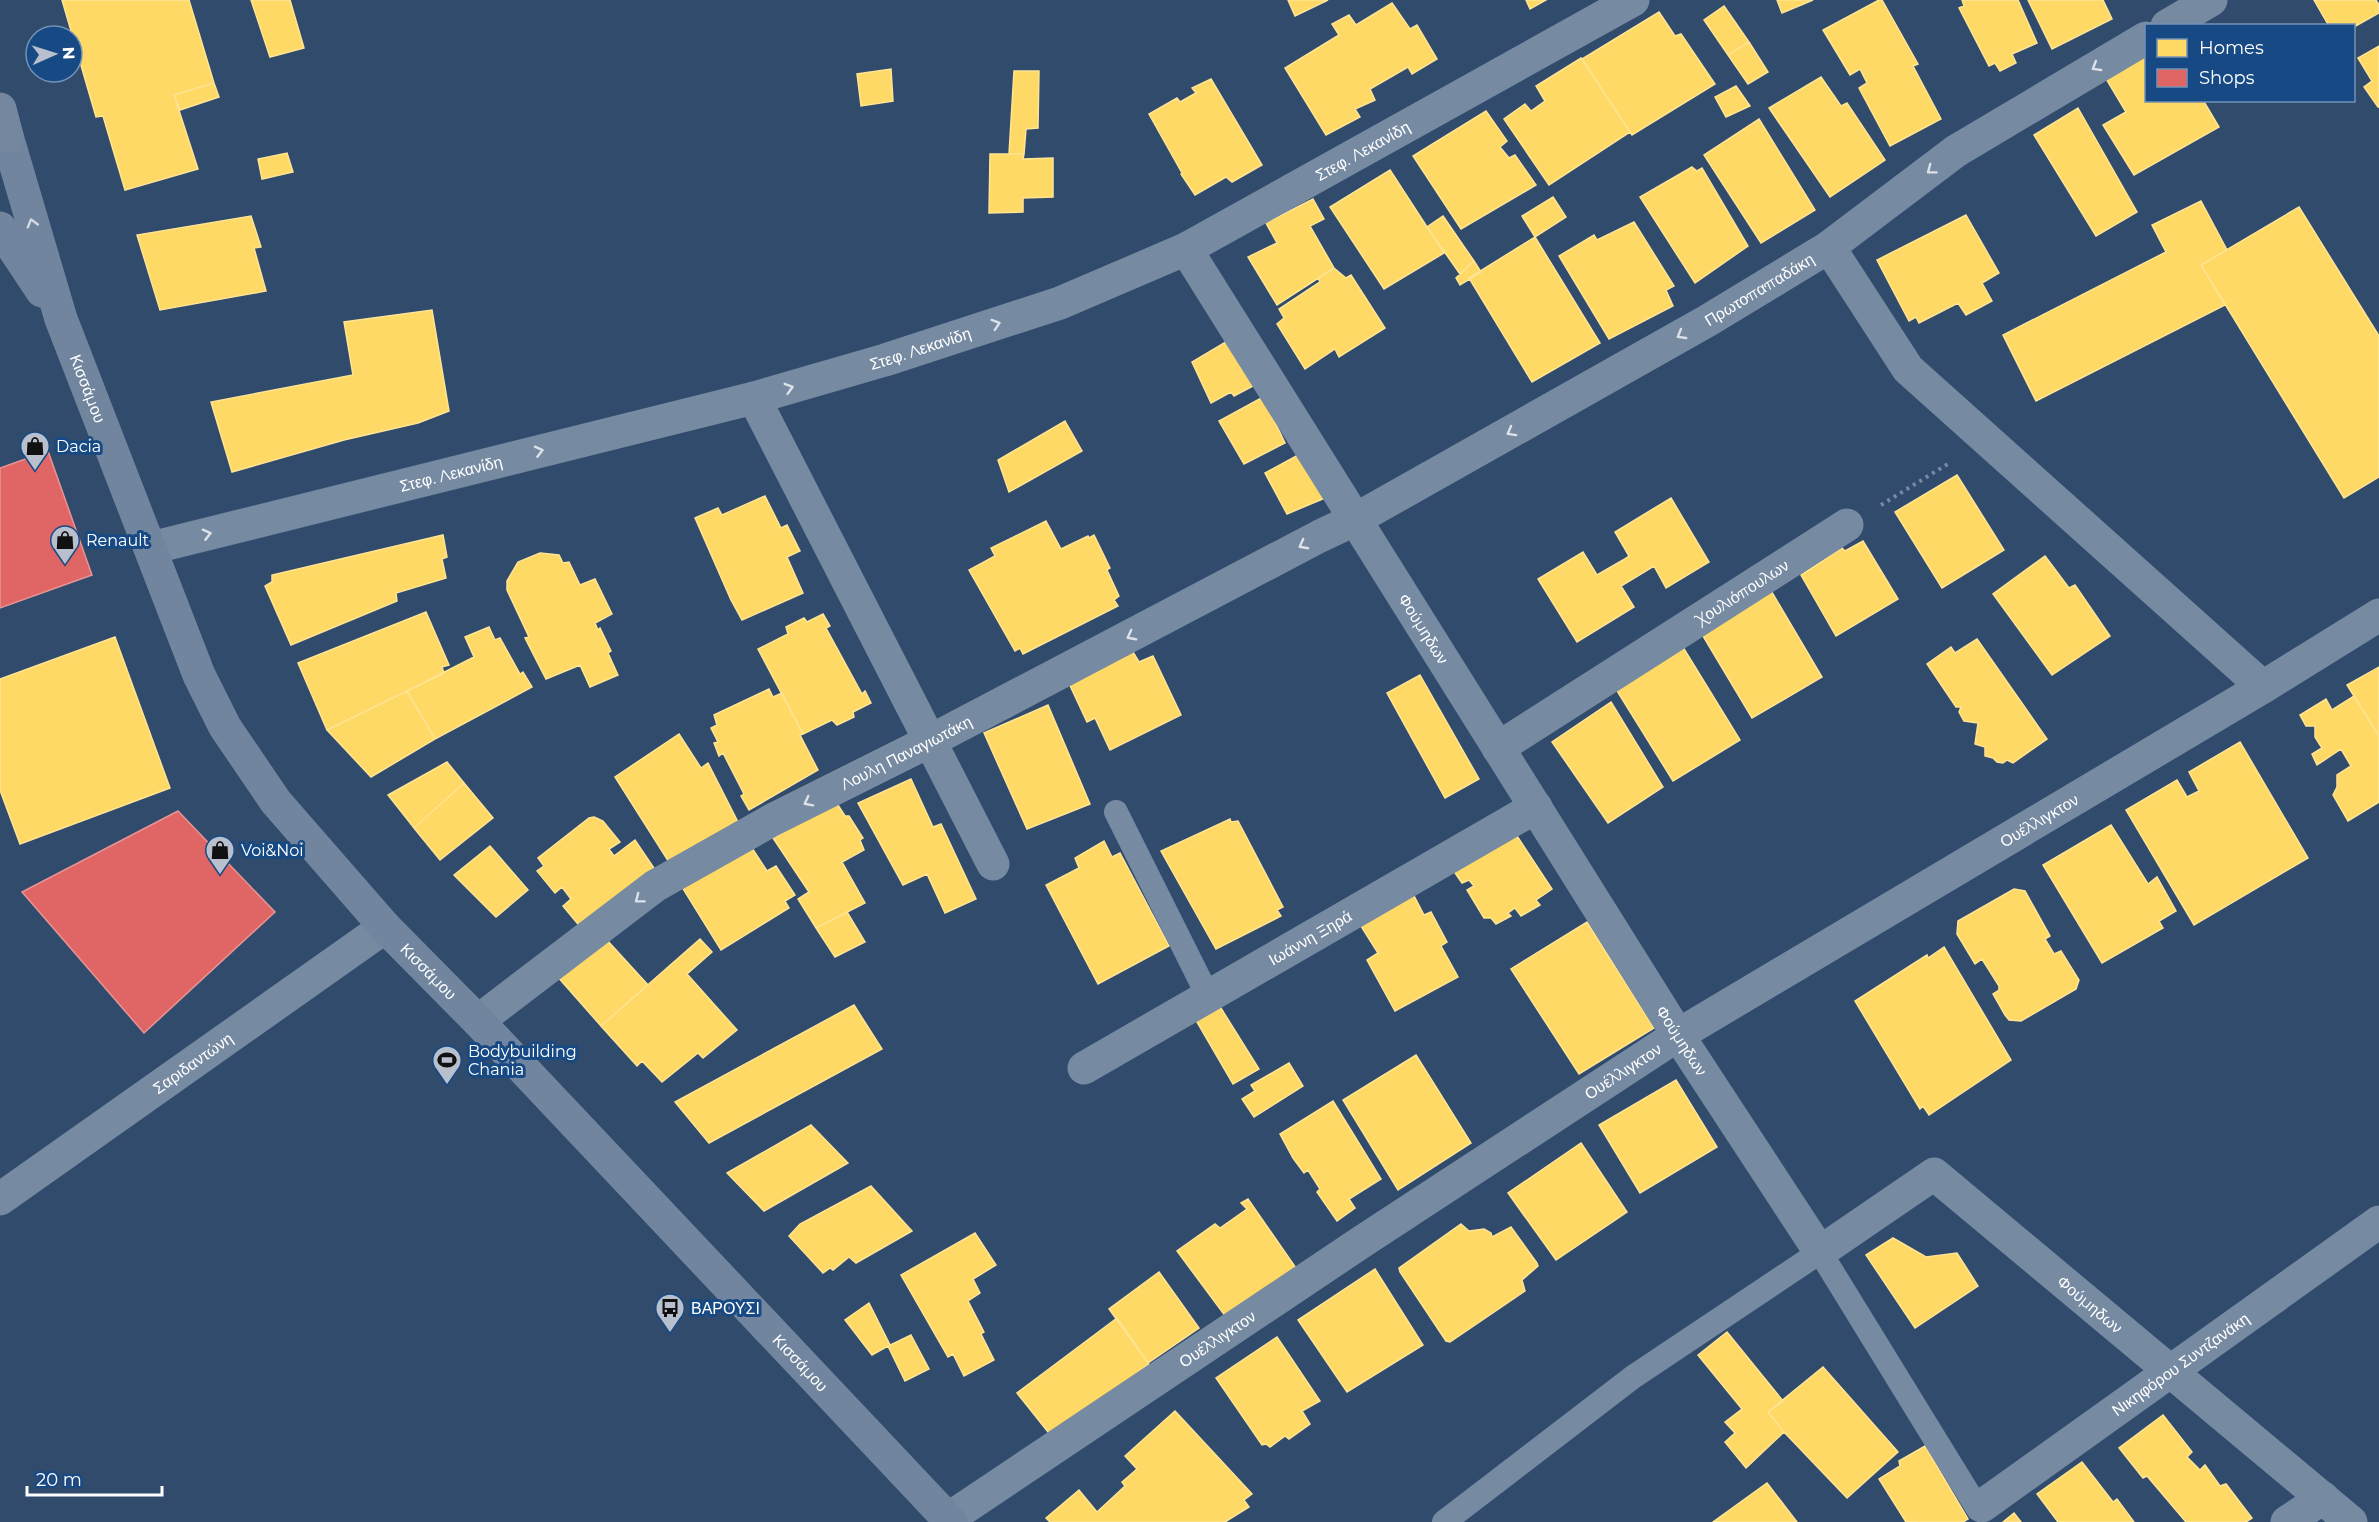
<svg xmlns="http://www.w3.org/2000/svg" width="2379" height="1522" font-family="Montserrat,sans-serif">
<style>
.homes{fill:#ffd966;stroke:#ffe494;stroke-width:1.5}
.shops{fill:#e06666;stroke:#e99494;stroke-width:1.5}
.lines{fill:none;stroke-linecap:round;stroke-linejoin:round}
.path{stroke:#768aa2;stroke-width:4;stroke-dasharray:3 4.5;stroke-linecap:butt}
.lane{stroke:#768aa2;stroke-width:24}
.street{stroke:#768aa2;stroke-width:33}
.secondary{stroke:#71869e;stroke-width:33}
.primary{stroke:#75879f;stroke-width:33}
.oneway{stroke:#dde2e8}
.oneway2{stroke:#d4dbe2}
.labels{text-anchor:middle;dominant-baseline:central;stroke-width:6;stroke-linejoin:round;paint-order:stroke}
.street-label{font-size:16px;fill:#fff;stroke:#174a84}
.poi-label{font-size:16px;fill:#fff;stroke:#174a84;text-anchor:start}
</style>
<rect width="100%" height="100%" fill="#304b6c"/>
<path class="homes" d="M62 0H189L214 83 174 95 198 169 125 190 103 116 96 117Z
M251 0H290L304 48 270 57Z
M1288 0H1328L1295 16Z
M1526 0H1546L1530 9Z
M1777 0H1813L1782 13Z
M1879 0H1882L1918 64 1913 66 1941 119 1890 146 1859 88 1867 83 1860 69 1850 75 1823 30Z
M1962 0H2018L2037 43 2012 54 2016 63 2000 71 1995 63 1989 66 1959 8 1964 6Z
M2028 0H2103L2112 19 2052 49Z
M2314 0H2376L2379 5V13L2354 27 2329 26Z
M1392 3 1410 29 1417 25 1437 59 1412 74 1408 67 1370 89 1375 100 1355 109 1360 117 1326 135 1285 68 1339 35 1332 24 1349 15 1356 25Z
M1724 6 1749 42 1728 55 1704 20Z
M1659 12 1675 36 1681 34 1715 84 1632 135 1582 59Z
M1749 42 1768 72 1748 84 1728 55Z
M2379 46V107H2378L2364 87 2372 81 2358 58Z
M2146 54V100H2203L2219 127 2134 175 2103 125 2126 112 2105 77Z
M1581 58 1630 132 1549 185 1504 119 1525 104 1531 111 1545 101 1536 86Z
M891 69 893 101 861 106 857 74Z
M1014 71H1039L1038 128 1026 129 1024 154H1009Z
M1821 77 1841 106 1847 103 1885 160 1830 197 1769 108Z
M1211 79 1262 165 1232 182 1226 177 1195 195 1181 174 1182 173 1149 114 1177 98 1180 102 1196 93 1192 88Z
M214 83 219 97 180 110 174 95Z
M1736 86 1750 106 1726 117 1715 97Z
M2078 108 2137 212 2096 236 2034 135Z
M1486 111 1507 141 1500 147 1509 158 1515 155 1536 185 1461 229 1413 156Z
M1759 119 1815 210 1761 243 1704 155Z
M287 153 293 172 262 179 258 159Z
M990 154H1024L1023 159 1053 158V197L1023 198V212L989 213Z
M1692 167 1697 171 1702 168 1748 246 1695 283 1640 197Z
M1390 170 1444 253 1384 289 1330 207Z
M1553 197 1566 217 1535 237 1522 216Z
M1313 199 1324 219 1310 226 1334 268 1277 305 1248 257 1277 243 1266 223Z
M2201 201 2227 250 2201 265 2225 305 2036 401 2003 335 2166 252 2152 225Z
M2299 207 2379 336V477L2344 498 2201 265Z
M1966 215 1999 273 1982 283 1992 301 1966 315 1958 303 1919 323 1916 317 1909 321 1877 260Z
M251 216 261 247 254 248 266 291 160 310 137 235Z
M1443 216 1474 261 1460 274 1427 227Z
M1634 222 1674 286 1666 290 1673 306 1609 339 1559 256 1594 235 1597 240Z
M1535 237 1600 343 1532 382 1469 278Z
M1474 261 1481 272 1460 285 1456 278Z
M1334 268 1346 278 1351 275 1385 328 1339 357 1335 349 1305 369 1277 324 1284 318 1279 309 1320 282 1318 278Z
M432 310 449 411 418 423 344 440 232 472 211 402 353 375 344 322Z
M1229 340 1255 385 1234 396 1231 392 1211 403 1192 362Z
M1263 397 1285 443 1244 464 1219 421Z
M1065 421 1082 451 1009 492 998 460Z
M1309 449 1332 495 1287 514 1265 473Z
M1957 475 2004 550 1942 588 1895 512Z
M765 496 781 528 787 525 800 551 787 557 803 593 742 620 731 600 695 518 718 508 722 515Z
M1671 498 1709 562 1666 588 1654 566 1621 586 1634 607 1577 642 1538 579 1583 552 1597 575 1623 560 1629 556 1615 532Z
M1046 521 1061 549 1088 536 1089 538 1094 535 1110 568 1107 570 1119 596 1114 600 1118 606 1023 654 1020 648 1015 651 969 570 995 556 991 548Z
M443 535 447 557 442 559 446 578 396 593 397 601 291 645 265 586 272 582V575Z
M1863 541 1898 599 1836 636 1801 575 1842 548 1845 551Z
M540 553 559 555 563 563 569 562 580 585 595 579 612 614 595 623 598 630 600 628 611 651 608 653 618 675 590 687 580 665 546 679 525 638 529 637 507 590V581L518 562Z
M2045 556 2069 588 2075 585 2110 636 2052 675 1993 594Z
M1770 589 1822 677 1752 718 1700 631Z
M426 612 449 665 442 667 444 673 327 730 298 663Z
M823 614 830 626 826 628 862 694 865 691 871 703 853 712 854 717 837 725 832 720 803 734 758 649 788 634 786 627 804 618 807 622Z
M489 627 495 640 500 638 520 674 523 672 532 687 435 739 407 691 474 657 465 637Z
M115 637 170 788 20 844 0 790V679Z
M1977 639 2047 739 2013 763 2007 760 2003 763 1997 762 1993 758 1985 756V747L1975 744 1978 723 1964 721 1959 712 1961 707H1956L1927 664 1951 647 1955 653Z
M1681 644 1740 740 1673 781 1614 686Z
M1130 647 1139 662 1153 656 1181 715 1110 750 1095 718 1087 722 1065 675Z
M2379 667V736L2347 685Z
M1420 675 1479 779 1445 798 1387 693Z
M769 689 773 697 782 693 803 734 800 735 818 770 749 810 741 796 744 794 723 753 719 756 714 743 718 742 711 728 717 725 714 715Z
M407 691 435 739 371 777 327 730Z
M2354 696 2379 736V802L2348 821 2333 795 2337 787V775L2351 766 2341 749 2317 765 2312 754 2322 748 2315 737V726H2306L2300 715 2326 699 2332 710Z
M1611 702 1663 787 1608 823 1552 742Z
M1048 705 1090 804 1027 829 984 733Z
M679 734 701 768 708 763 739 824 672 867 615 777Z
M2240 742 2308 858 2194 925 2126 810 2177 780 2187 797 2199 791 2189 772Z
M447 762 464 783 414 828 388 795Z
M911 779 933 827 941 824 976 899 945 913 927 874 903 885 858 803Z
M464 783 493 818 440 860 414 828Z
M836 802 845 816H849L863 838 860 840 864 850 842 862 865 903 816 928 798 899 809 892 773 838Z
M594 817 603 821 620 842 609 849 614 856 635 840 654 868 582 929 563 906 571 899 562 887 555 893 537 871 544 866 538 858 589 818Z
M1230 819 1231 822 1238 821 1283 907 1277 910 1281 916 1216 949 1161 851Z
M2111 825 2148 884 2157 877 2176 911 2159 921 2163 928 2102 963 2043 865Z
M1513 830 1552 889 1536 900 1540 905 1521 916 1515 908 1508 913 1511 916 1496 924 1491 918H1484L1467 890 1474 886 1469 880 1462 883 1453 870Z
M1104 841 1112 857 1120 853 1169 946 1098 984 1046 885 1079 868 1075 858Z
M750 845 767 871 776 866 795 895 785 901 789 908 721 950 682 887Z
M490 846 528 890 496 917 454 875Z
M2014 889 2025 891 2050 936 2045 939 2054 954 2061 951 2079 980 2076 989 2021 1021 2009 1020 2005 1015 1993 994 1999 990V986L1982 959 1975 964 1957 934 1958 921Z
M1411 890 1424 915 1431 912 1447 942 1441 946 1458 977 1395 1011 1367 960 1378 953 1359 923Z
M847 912 865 942 835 957 816 928Z
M1587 922 1654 1028 1579 1074 1511 969Z
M606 939 648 985 601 1026 557 976Z
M700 939 712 952 687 974 737 1030 703 1058 698 1053 662 1082 642 1061 637 1066 601 1026Z
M1944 947 2011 1060 1929 1115 1923 1106 1920 1109 1855 1001 1927 955 1928 958Z
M1214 997 1259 1069 1233 1084 1190 1010Z
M854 1005 882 1049 709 1143 675 1102Z
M1416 1055 1471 1143 1398 1190 1343 1100Z
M1289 1063 1303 1086 1254 1117 1242 1099 1255 1091 1251 1085Z
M1676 1080 1717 1147 1640 1193 1599 1125Z
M1333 1101 1381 1179 1349 1199 1355 1208 1337 1221 1317 1192 1320 1189 1308 1170 1304 1173 1293 1158 1280 1134Z
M811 1125 848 1163 764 1211 727 1173Z
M1581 1143 1627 1212 1556 1260 1508 1193Z
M871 1186 912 1231 856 1263 849 1257 833 1270 830 1268 823 1273 789 1236 800 1224Z
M1248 1199 1296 1268 1226 1317 1177 1251 1215 1224 1220 1228 1247 1209 1241 1203Z
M1461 1224 1469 1231 1484 1229 1491 1233 1492 1237 1511 1227 1537 1263 1538 1266 1522 1280 1525 1291 1450 1342 1446 1341 1400 1272 1399 1268Z
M975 1233 996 1265 973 1279 980 1293 968 1301 984 1332 981 1334 994 1360 964 1376 953 1354 948 1357 901 1275Z
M1893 1238 1926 1257 1957 1253 1978 1286 1915 1328 1866 1255Z
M1375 1269 1423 1345 1347 1392 1298 1320Z
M1159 1272 1199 1328 1148 1363 1109 1309Z
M869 1303 890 1345 872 1355 845 1320Z
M1117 1318 1149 1364 1052 1437 1017 1393Z
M1727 1332 1783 1401 1768 1412 1784 1432 1746 1468 1725 1442 1735 1433 1725 1422 1742 1409 1698 1355Z
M911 1335 929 1369 905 1381 888 1346Z
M1277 1337 1320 1401 1302 1411 1310 1424 1289 1439 1285 1436 1270 1447 1266 1444 1262 1445 1216 1378Z
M1823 1367 1898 1452 1847 1498 1784 1432 1768 1412Z
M1175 1411 1252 1494 1244 1500 1249 1507 1225 1522H1050L1046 1518 1079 1490 1097 1512 1125 1486 1122 1482 1137 1469 1125 1456Z
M2163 1415 2192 1452 2187 1457 2200 1470 2205 1465 2220 1486 2226 1484 2252 1518 2246 1522H2186L2147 1476 2143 1478 2119 1448Z
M1925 1446 1968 1519 1963 1522H1906L1879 1479 1900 1466 1899 1461Z
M2082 1462 2113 1502 2117 1499 2134 1522H2058L2037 1494Z
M1767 1483 1797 1522H1713Z
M2014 1513 2021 1522H2003Z"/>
<path class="shops" d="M48 451 92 575 0 608V468Z
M178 811 275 912 144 1033 22 892Z"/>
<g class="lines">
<path class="path" d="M1881 505 1951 462"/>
<path class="lane" d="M1116 812 1208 996
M1444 1522 1633 1377 1820 1252 1978 1509 1982 1506"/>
<g class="street">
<path d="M2167 26 2211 0"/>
<path d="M1829 247 1908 369 2263 687"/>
<path id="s1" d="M1186 249 1678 1035 1820 1252 1934 1174 2351 1522"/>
<path d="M754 398 993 864"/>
<path id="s2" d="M151 548 754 398 885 360 1060 303 1186 249 1633 0"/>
<path id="s3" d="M1498 748 1847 525"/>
<path id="s4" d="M478 1021 655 886 772 820 930 741 1320 536 1356 519 1707 321 1829 247 1956 151 2146 38"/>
<path id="s5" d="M1084 1068 1536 807"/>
<path id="s6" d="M0 1199 385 927"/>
<path id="s7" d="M1982 1506 2379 1222"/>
<path id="s8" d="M948 1519 1363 1241 1678 1035 2263 687 2379 615"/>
<path d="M2287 1522 2323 1498"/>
</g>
<g class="secondary">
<path id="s9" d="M0 121 7 136 61 319 199 675 225 727 276 802 385 927 478 1021 951 1522"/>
<path d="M0 228 42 291"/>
</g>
<path class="primary" d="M0 109 7 136"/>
</g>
<defs><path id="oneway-chevron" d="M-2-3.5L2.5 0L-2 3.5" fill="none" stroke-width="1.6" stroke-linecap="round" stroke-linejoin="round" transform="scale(1.5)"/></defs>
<g class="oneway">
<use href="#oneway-chevron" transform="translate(2096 67) rotate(149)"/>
<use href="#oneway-chevron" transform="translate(1931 170) rotate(143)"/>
<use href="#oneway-chevron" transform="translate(996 324) rotate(-18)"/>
<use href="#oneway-chevron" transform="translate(1681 335) rotate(150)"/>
<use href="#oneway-chevron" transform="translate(789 388) rotate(-16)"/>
<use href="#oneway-chevron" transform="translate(1511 432) rotate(151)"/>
<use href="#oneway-chevron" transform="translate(539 451) rotate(-14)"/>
<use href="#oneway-chevron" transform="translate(207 534) rotate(-14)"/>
<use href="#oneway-chevron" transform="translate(1303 545) rotate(152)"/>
<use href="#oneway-chevron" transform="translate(1131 636) rotate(152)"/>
<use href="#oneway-chevron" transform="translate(808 802) rotate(153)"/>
<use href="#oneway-chevron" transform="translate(639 899) rotate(143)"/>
</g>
<use class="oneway2" href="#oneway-chevron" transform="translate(32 223) rotate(-106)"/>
<defs>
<g id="shop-pin" transform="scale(1.5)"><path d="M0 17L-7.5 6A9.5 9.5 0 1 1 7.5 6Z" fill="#b7c0cc" stroke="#174a84"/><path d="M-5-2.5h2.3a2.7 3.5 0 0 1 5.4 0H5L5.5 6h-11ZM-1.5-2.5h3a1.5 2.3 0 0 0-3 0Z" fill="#111"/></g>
<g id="stadium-pin" transform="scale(1.5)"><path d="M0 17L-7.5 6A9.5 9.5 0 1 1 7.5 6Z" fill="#b7c0cc" stroke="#174a84"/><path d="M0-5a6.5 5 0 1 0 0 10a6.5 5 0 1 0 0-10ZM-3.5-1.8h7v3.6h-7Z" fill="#111"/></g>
<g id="bus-pin" transform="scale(1.5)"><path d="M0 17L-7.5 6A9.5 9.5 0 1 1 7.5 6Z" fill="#b7c0cc" stroke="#174a84"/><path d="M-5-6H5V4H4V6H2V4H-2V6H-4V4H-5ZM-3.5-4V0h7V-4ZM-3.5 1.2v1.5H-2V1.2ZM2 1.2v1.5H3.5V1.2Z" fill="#111"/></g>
</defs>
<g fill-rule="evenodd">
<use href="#shop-pin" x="35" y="446"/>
<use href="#shop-pin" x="65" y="540"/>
<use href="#shop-pin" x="220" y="850"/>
<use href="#stadium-pin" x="447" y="1060"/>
<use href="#bus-pin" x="670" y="1308"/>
</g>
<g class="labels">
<g class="street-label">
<text stroke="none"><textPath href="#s2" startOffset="1281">Στεφ. Λεκανίδη</textPath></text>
<text stroke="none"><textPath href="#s4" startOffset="1478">Πρωτοπαπαδάκη</textPath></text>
<text stroke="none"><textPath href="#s2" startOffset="795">Στεφ. Λεκανίδη</textPath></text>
<text stroke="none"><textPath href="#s9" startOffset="282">Κισσάμου</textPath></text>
<text stroke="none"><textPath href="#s2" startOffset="309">Στεφ. Λεκανίδη</textPath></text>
<text stroke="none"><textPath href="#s3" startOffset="290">Χουλιόπουλων</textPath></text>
<text stroke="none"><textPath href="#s1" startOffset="448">Φούμηδων</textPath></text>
<text stroke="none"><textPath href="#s4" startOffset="507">Λουλη Παναγιωτάκη</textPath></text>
<text stroke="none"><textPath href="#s8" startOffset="1296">Ουέλλιγκτον</textPath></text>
<text stroke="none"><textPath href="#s5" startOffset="261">Ιωάννη Ξηρά</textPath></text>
<text stroke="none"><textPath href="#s9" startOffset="966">Κισσάμου</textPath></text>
<text stroke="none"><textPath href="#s1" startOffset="934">Φούμηδων</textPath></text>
<text stroke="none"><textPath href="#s6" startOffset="236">Σαριδαντώνη</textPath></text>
<text stroke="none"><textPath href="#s8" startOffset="810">Ουέλλιγκτον</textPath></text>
<text stroke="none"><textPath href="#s1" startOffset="1528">Φούμηδων</textPath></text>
<text stroke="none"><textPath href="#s8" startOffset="324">Ουέλλιγκτον</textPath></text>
<text stroke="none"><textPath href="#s9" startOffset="1506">Κισσάμου</textPath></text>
<text stroke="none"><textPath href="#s7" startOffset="244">Νικηφόρου Συντζανάκη</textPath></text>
</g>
<g class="poi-label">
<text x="56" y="446">Dacia</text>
<text x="86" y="540">Renault</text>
<text x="241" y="850">Voi&amp;Noi</text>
<text x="468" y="1051">Bodybuilding<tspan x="468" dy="18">Chania</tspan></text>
<text x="691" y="1308">ΒΑΡΟΥΣΙ</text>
</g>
</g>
<rect x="2145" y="24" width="210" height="78" fill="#174a84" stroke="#7492b5" stroke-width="1.5"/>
<rect x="2157" y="39" width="30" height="18" fill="#ffd966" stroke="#7492b5" stroke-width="1.5"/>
<text x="2199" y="54" font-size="18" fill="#ffffff">Homes</text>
<rect x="2157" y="69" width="30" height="18" fill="#e06666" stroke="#7492b5" stroke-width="1.5"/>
<text x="2199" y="84" font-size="18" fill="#ffffff">Shops</text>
<g transform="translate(54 54) rotate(87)"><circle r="28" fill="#174a84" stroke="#7492b5" stroke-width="1.5"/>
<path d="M0-4.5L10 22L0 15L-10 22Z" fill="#b7c0cc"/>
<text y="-9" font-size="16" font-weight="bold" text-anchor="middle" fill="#ffffff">N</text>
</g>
<path d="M27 1486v9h135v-9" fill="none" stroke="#ffffff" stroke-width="3"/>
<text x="36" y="1486" font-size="18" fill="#ffffff" stroke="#174a84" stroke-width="4.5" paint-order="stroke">20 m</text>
</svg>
